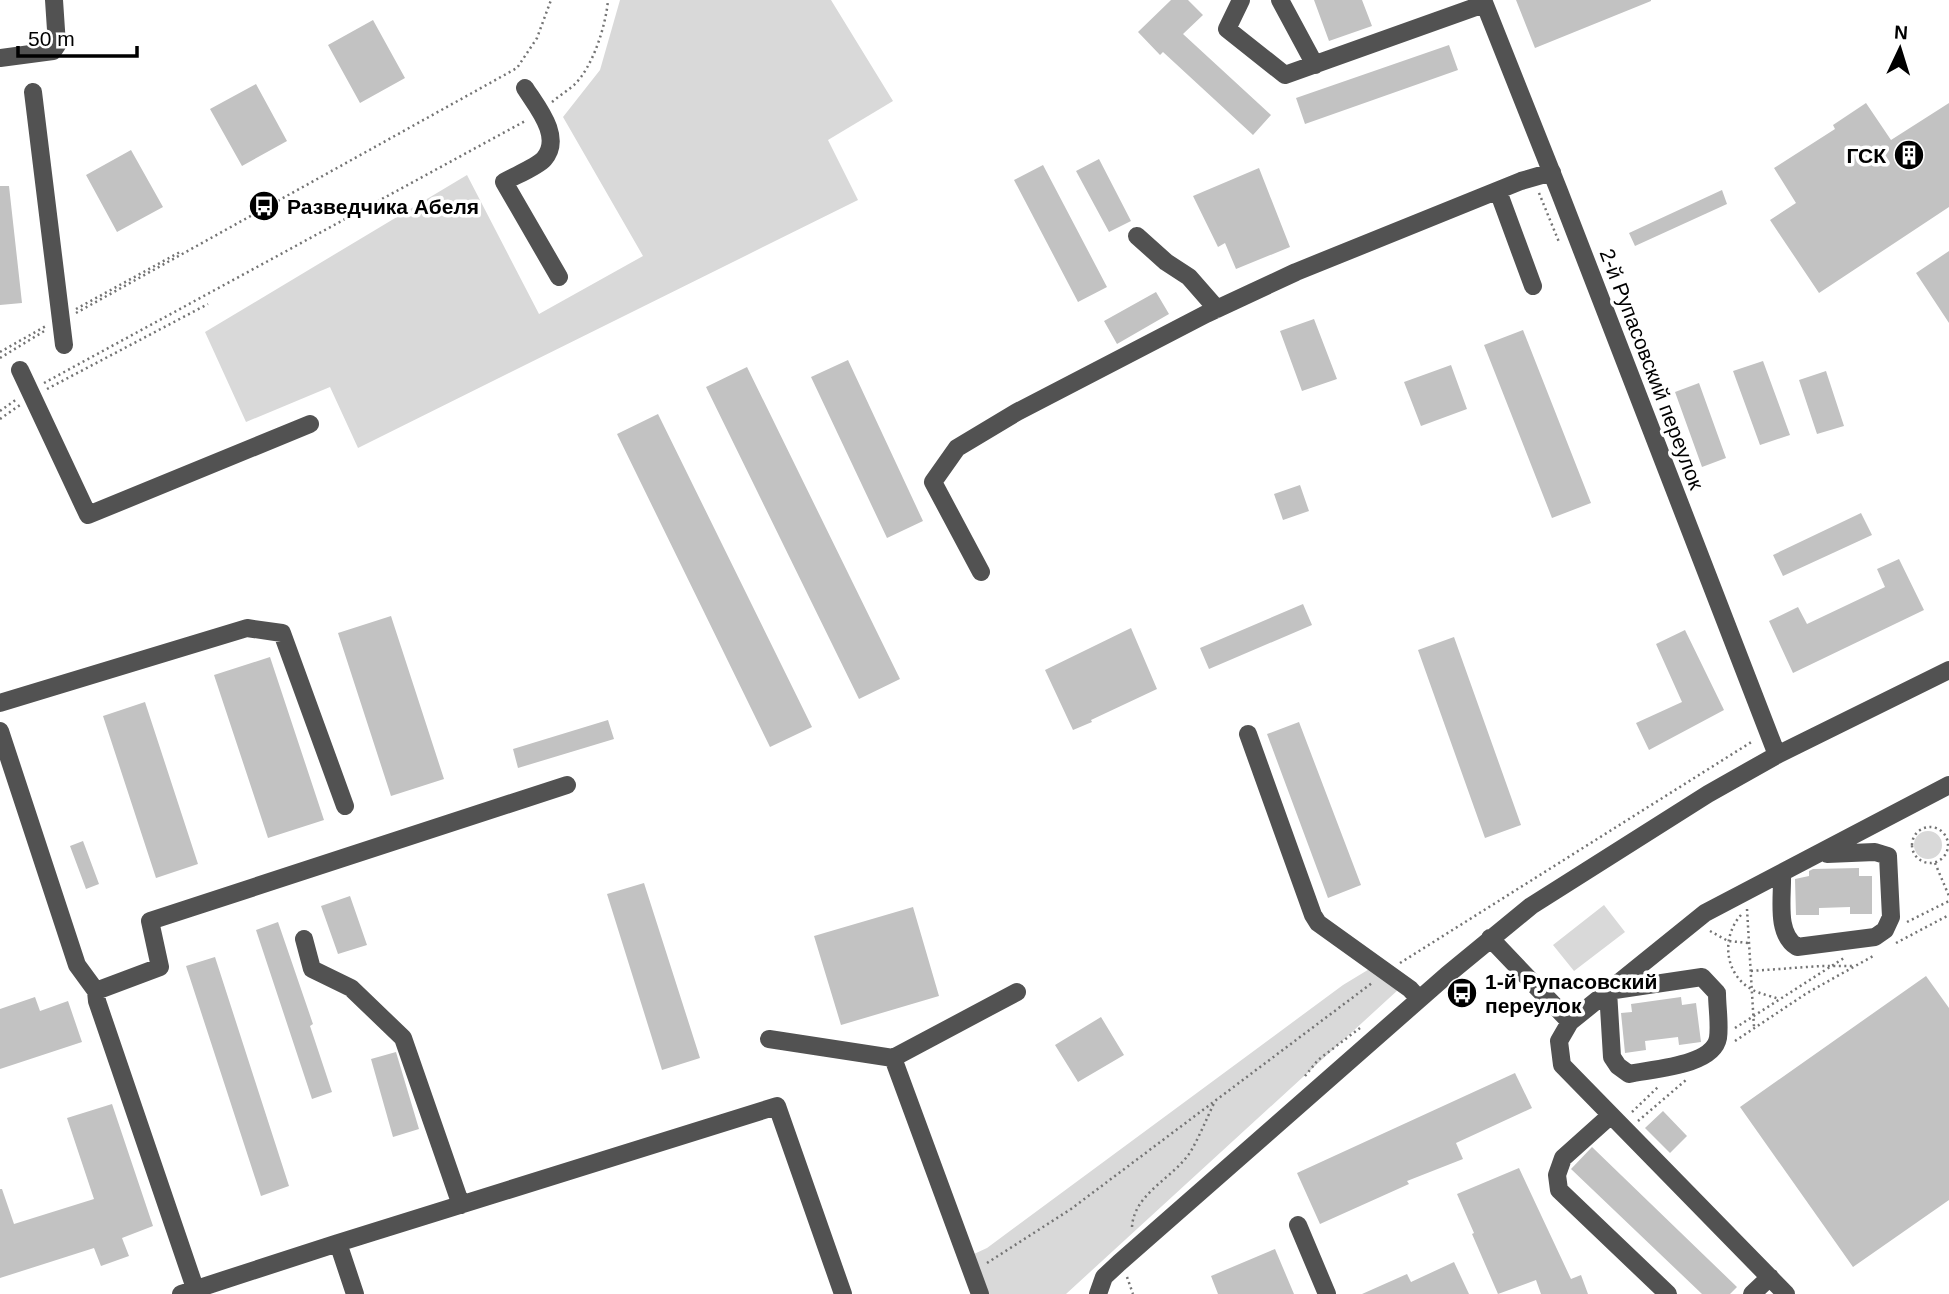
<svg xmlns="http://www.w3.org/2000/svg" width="1949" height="1294" font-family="Helvetica,sans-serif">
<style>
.green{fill:#d9d9d9}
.building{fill:#c2c2c2}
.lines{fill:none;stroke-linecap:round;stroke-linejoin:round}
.path{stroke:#747474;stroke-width:2.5;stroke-dasharray:2 3.5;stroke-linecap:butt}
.minor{stroke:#525252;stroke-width:18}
.labels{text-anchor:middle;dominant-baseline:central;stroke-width:7;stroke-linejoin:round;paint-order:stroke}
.poi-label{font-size:21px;font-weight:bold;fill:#000;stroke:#fff;text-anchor:start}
.street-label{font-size:21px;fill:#000;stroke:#fff}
</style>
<rect width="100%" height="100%" fill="#fff"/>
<path class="green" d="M620 0H831L893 101 828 140 858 200 358 448 330 387 246 422 205 332 467 175 539 314 643 256 563 117 600 70Z
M1914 845a14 14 0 1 1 28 0a14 14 0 1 1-28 0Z
M1604 905 1625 932 1574 971 1553 945Z
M1371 968 1399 989 1066 1294H989L974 1254 987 1248 1343 985Z"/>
<path class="building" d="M1171 0H1188L1203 15 1183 34 1271 115 1253 135 1163 52 1160 55 1138 32Z
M1314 0H1362L1372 26 1329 41Z
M1516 0H1651V1L1535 48Z
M373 20 405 78 360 103 328 45Z
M1449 45 1458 70 1305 124 1296 98Z
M256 84 287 141 242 166 210 109Z
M1866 103 1891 140 1949 103V207L1819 293 1770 220 1796 203 1774 168 1835 129 1833 125Z
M131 150 163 207 117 232 86 175Z
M1099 159 1131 221 1109 232 1076 171Z
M1043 165 1107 287 1078 302 1014 180Z
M1259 168 1290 247 1236 269 1225 243 1218 247 1193 196Z
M0 186H9L22 303 0 305Z
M1722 190 1727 204 1635 246 1629 233Z
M1949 251V323L1916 273Z
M1156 292 1169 314 1117 344 1104 321Z
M1314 319 1337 379 1302 391 1280 331Z
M1523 330 1591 503 1552 518 1484 345Z
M848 360 923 521 887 538 811 377Z
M1763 361 1790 435 1760 445 1733 371Z
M1451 365 1467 409 1421 426 1404 382Z
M747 367 900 679 859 699 706 387Z
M1826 371 1844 426 1817 434 1799 380Z
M1699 383 1726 458 1702 467 1675 392Z
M658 414 812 727 770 747 617 434Z
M1300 485 1309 511 1283 520 1274 494Z
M1861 513 1872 535 1783 576 1773 555Z
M1899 559 1924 610 1793 673 1769 621 1798 607 1807 624 1885 587 1877 569Z
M1303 604 1312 625 1209 669 1200 648Z
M391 616 444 779 391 796 338 633Z
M1131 628 1157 689 1091 720 1092 722 1073 730 1045 670Z
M1685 630 1724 710 1649 750 1636 723 1682 702 1656 644Z
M1454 637 1521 825 1485 838 1418 650Z
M270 657 324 820 268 838 214 675Z
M145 702 198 864 156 878 103 716Z
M608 720 614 739 518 768 513 749Z
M1299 722 1361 885 1328 898 1267 734Z
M83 841 99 884 86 889 70 846Z
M1859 868V876H1872V914H1850V907L1819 908V915H1796L1795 879 1809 876V871L1813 869Z
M644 883 700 1058 662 1070 607 894Z
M350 896 367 945 338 954 321 906Z
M913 907 939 996 841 1025 814 936Z
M278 922 313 1024 310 1026 332 1092 312 1099 256 930Z
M215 957 289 1186 261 1196 186 966Z
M1926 976 1949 1008V1200L1853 1267 1740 1107Z
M35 997 40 1011 68 1001 82 1042 0 1069V1009Z
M1681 997 1682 1005 1696 1003 1701 1042 1679 1045 1678 1037 1645 1041 1646 1050 1625 1053 1621 1013 1632 1012 1631 1004Z
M1101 1017 1124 1055 1078 1082 1055 1045Z
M396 1052 419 1129 393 1137 371 1059Z
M1515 1073 1532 1108 1456 1143 1463 1159 1407 1181 1409 1184 1320 1224 1297 1173Z
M112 1104 153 1226 122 1238 129 1256 101 1266 94 1248 0 1278V1189H2L14 1224 94 1199 67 1118Z
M1663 1111 1687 1136 1670 1153 1645 1128Z
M1592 1147 1737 1287 1730 1294H1702L1571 1169Z
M1519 1168 1571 1279 1581 1275 1588 1294H1541L1536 1280 1498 1294 1472 1234 1474 1233 1457 1194Z
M1275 1249 1294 1294H1218L1211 1276Z
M1454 1262 1469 1294H1362L1407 1274 1411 1282Z"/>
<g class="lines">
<path class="path" d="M552 102C559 96 567 91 574 85 593 67 606 25 608 0
M1539 193 1559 242
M76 309 180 252
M76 313 517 68 537 38 551 0
M0 352 46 326
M0 358 46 330
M44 383 527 120
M47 389 208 304
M0 411 17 399
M0 419 20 405
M1912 845a18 18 0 1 1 36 0a18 18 0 1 1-36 0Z
M1935 863 1949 896
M1747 909 1754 1027
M1741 915C1721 937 1724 975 1753 990 1760 994 1771 996 1779 999
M1907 922 1949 901
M1710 931 1728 941 1749 943
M1896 943 1949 915
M1400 963 1753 741
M1751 971 1821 966H1852
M1735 1028 1844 958
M1735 1041 1807 993 1875 955
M1305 1076 1318 1060 1360 1028
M1632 1112 1658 1087
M1638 1121 1686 1080
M1132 1227C1134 1193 1174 1178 1191 1151 1200 1135 1207 1118 1215 1101
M987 1263 1071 1209 1372 983
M1127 1277 1133 1294"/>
<path class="minor" d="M1241 0 1227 29 1285 75 1484 4
M1280 0 1315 65
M1483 0 1559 191 1777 755
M0 58 53 51 57 45 54 0
M525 88C537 107 563 137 544 159 537 167 514 176 504 182L559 277
M33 92 64 345
M1498 191 1533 286
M1137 236 1166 262 1189 277 1217 309
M20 370 88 515 310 424
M981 572 933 482 957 448 1017 412 1206 314 1296 272 1521 181 1552 172
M0 703 247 628 282 633 345 806
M0 731 77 965 96 991
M1248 734 1313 915 1318 923 1410 989 1419 999
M1782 873C1783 897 1775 933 1797 947L1875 937 1885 930 1891 917 1888 856 1875 852 1827 854
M1490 938 1570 1022
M304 939 312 969 351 988 403 1038 461 1205
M1702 977 1717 993C1717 1007 1720 1024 1718 1038 1713 1066 1652 1069 1629 1074L1618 1066 1612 1057 1608 991Z
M769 1039 893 1058 980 1294
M893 1058 1017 992
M1611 1115 1563 1158 1557 1175 1559 1190 1668 1294
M1298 1225 1327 1294
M338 1243 777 1106 843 1294
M181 1294 338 1243 355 1294
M197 1294 97 1001 96 991 160 967 150 921 567 785
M1098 1294 1104 1277 1119 1263 1447 975 1531 906 1708 794 1777 755 1949 670
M1752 1294 1770 1277
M1786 1294 1562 1065 1559 1041 1570 1022 1705 913 1949 785"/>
</g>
<defs>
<g id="building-disc" transform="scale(1.575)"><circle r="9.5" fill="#000" stroke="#fff"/><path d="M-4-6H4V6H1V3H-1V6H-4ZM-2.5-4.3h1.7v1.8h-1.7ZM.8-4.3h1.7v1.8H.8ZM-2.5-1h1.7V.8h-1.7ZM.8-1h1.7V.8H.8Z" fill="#fff"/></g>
<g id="bus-disc" transform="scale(1.575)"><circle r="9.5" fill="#000" stroke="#fff"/><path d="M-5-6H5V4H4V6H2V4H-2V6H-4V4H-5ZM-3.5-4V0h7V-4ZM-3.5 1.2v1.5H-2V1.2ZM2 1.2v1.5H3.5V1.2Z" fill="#fff"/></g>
</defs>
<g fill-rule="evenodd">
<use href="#building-disc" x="1909" y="155"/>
<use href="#bus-disc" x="264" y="206"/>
<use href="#bus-disc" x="1462" y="993"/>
</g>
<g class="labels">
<g class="poi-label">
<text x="1886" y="155" text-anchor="end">ГСК</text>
<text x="287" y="206">Разведчика Абеля</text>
<text x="1485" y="981">1-й Рупасовский<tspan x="1485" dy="24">переулок</tspan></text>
</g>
<g class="street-label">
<text transform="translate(1652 369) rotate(69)">2-й Рупасовский переулок</text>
</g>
</g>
<g transform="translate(1900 49) rotate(4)" stroke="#ffffff" stroke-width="5" paint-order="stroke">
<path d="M0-5L12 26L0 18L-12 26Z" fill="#000000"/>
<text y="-10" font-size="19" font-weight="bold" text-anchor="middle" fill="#000000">N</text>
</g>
<path d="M18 46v10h119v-10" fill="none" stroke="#000000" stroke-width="3.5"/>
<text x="28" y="46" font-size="21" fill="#000000" stroke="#ffffff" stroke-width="5" paint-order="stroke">50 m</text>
</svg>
